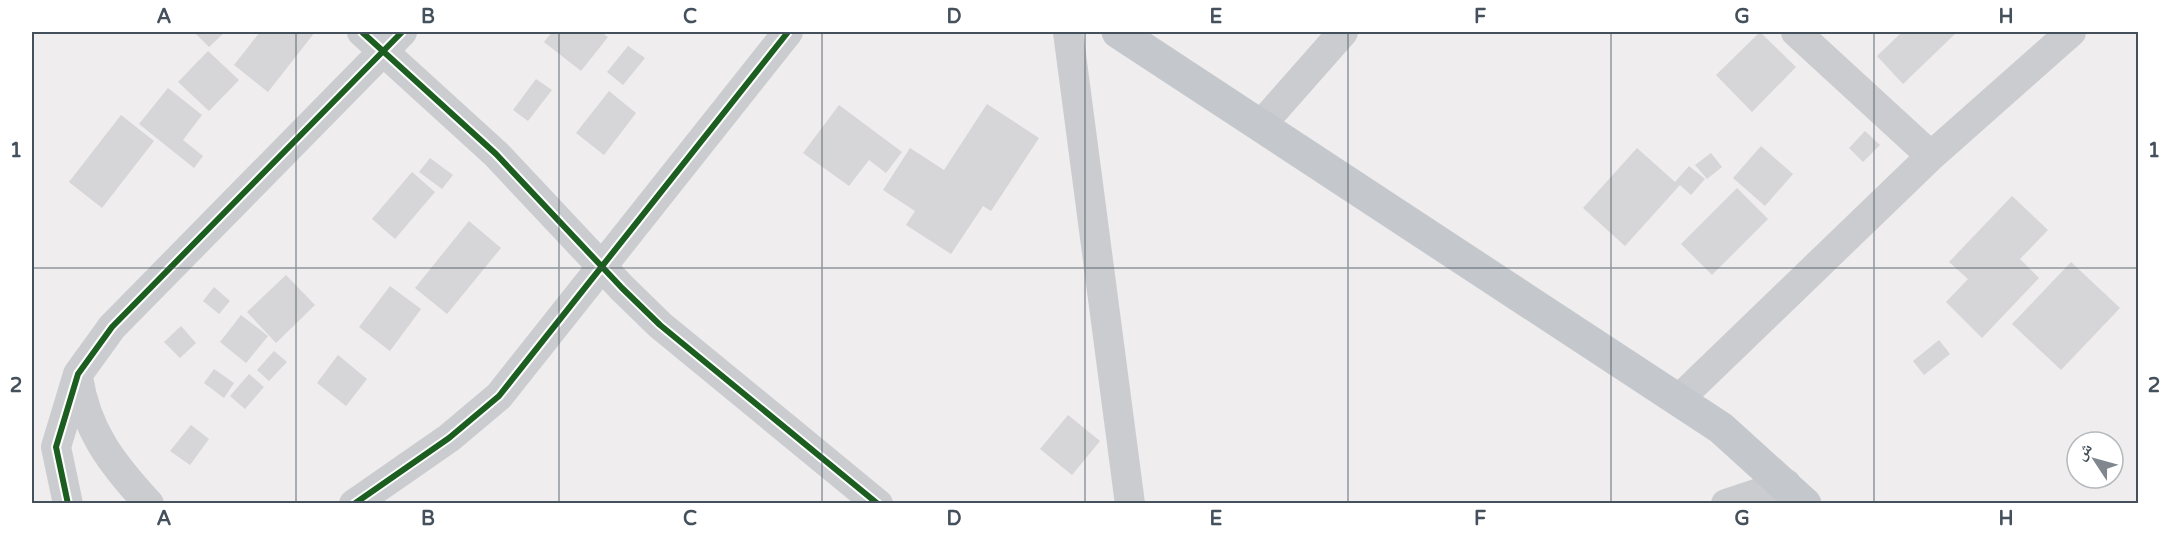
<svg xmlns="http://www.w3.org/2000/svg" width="2170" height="535" font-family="'Varela Round','Noto Naskh Arabic',sans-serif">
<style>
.building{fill:#d6d5d7}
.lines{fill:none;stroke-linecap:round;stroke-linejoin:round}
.minor{stroke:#cacccf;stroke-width:30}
.primary{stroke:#c4c8cd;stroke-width:33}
.cycleway-casing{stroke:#fff;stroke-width:10}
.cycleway{stroke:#1b5e20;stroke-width:6}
.grid{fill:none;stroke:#44505b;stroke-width:1.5;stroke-opacity:0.55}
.neatline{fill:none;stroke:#44505b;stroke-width:2}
.grid-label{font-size:20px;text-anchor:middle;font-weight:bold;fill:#44505b}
</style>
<rect width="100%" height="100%" fill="#efeded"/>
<path class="building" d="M194 32H225L209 47Z
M260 32H315L268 92 234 65Z
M552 32H601L608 37 581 71 544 42Z
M1760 32 1796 67 1752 112 1716 75Z
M1902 32H1957L1903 84 1877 56Z
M628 46 645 58 623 85 607 72Z
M208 51 239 80 209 111 178 82Z
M536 79 552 90 528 121 513 110Z
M168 88 202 115 183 140 203 156 194 168 139 124Z
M609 91 636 113 604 155 576 133Z
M987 104 1039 138 991 211 983 206 951 254 906 225 915 211 883 190 910 148 944 170Z
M839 105 902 152 886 173 869 160 849 186 803 153Z
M121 115 154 141 102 208 69 182Z
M1865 131 1880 145 1863 162 1849 148Z
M1761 146 1793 174 1765 206 1733 178Z
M1637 148 1675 182 1689 166 1705 179 1691 195 1680 185 1625 246 1583 208Z
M1711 153 1722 167 1707 179 1695 165Z
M430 158 453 175 442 189 419 172Z
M412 172 435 192 395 239 372 219Z
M1737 188 1768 219 1712 275 1681 244Z
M2012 196 2048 230 2020 259 2039 278 1982 338 1946 302 1968 279 1949 262Z
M469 221 501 248 447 314 415 288Z
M2071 262 2120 308 2061 370 2012 324Z
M286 275 315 305 276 343 247 312Z
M390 286 421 309 390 351 359 327Z
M214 287 230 301 219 314 203 301Z
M241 315 268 336 246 363 220 342Z
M181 326 196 343 180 358 164 342Z
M1939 340 1950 354 1924 375 1913 361Z
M274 351 287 362 269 381 257 370Z
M338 355 367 379 346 406 317 383Z
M214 369 234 383 224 398 204 383Z
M249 374 264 387 245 409 230 396Z
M1068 415 1100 441 1072 475 1040 449Z
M191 425 209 439 190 465 170 451Z"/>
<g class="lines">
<path class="minor" d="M362 32 496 154 622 288 660 325 878 504
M1068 32 1130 504
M1796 32 1931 156
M1261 125 1343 32
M78 377C86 431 113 465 149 504
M1678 400 1931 156 2071 32
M68 504 56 447 78 374 112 327 402 32
M354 504 449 438 499 396 788 32
M1726 504 1786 484"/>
<path class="primary" d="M1118 32 1721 428 1805 504"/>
<g class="cycleway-casing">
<path id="cycleway" d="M362 32 496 154 622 288 660 325 878 504
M68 504 56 447 78 374 112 327 402 32
M354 504 449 438 499 396 788 32"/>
</g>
<use href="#cycleway" class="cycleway"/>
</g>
<path class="grid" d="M296 32V504M559 32V504M822 32V504M1085 32V504M1348 32V504M1611 32V504M1874 32V504M32 268H2138"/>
<rect width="2170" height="535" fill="none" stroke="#ffffff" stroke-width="66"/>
<g transform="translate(2095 460) rotate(306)"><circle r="28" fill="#ffffff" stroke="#b4b9bd" stroke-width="1.5"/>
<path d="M0-4.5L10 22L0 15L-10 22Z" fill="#80878e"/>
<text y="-9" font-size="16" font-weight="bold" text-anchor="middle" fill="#44505b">ش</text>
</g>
<rect x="33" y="33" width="2104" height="469" class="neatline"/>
<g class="grid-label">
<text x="164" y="23">A</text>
<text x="428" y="23">B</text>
<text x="690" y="23">C</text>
<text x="954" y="23">D</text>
<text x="1216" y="23">E</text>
<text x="1480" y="23">F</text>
<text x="1742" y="23">G</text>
<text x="2006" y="23">H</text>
<text x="16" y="157">1</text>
<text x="2154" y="157">1</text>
<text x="16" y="392">2</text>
<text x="2154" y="392">2</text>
<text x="164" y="525">A</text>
<text x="428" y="525">B</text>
<text x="690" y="525">C</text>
<text x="954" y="525">D</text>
<text x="1216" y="525">E</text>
<text x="1480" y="525">F</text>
<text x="1742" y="525">G</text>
<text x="2006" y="525">H</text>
</g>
</svg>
